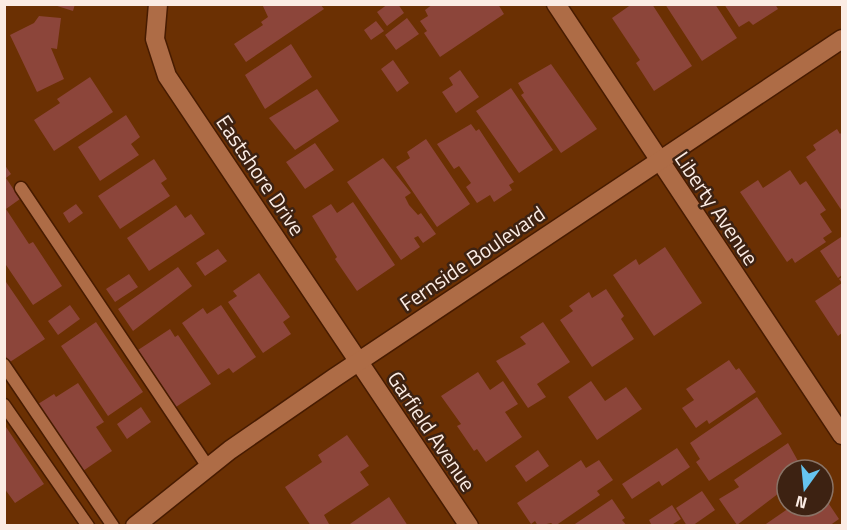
<svg xmlns="http://www.w3.org/2000/svg" width="847" height="530" font-family="'Titillium Web',sans-serif">
<style>
.building{fill:#8c453a}
.lines{fill:none;stroke-linecap:round;stroke-linejoin:round}
.lane-casing{stroke:#471b00;stroke-width:15}
.street-casing{stroke:#471b00;stroke-width:21}
.secondary-casing{stroke:#471b00;stroke-width:21}
.lane{stroke:#ae6c46;stroke-width:12}
.street{stroke:#ae6c46;stroke-width:18}
.secondary{stroke:#ae6c46;stroke-width:18}
.labels{text-anchor:middle;dominant-baseline:central;stroke-width:5;stroke-linejoin:round;paint-order:stroke}
.street-label{font-size:21px;fill:#fbece4;stroke:#3d2212}
</style>
<rect width="100%" height="100%" fill="#6b3003"/>
<path class="building" d="M51 4H75L73 11Z
M262 4H320L324 9 246 62 234 44 263 25 261 22 268 17Z
M388 4H398L404 13 387 26 377 12Z
M433 4H498L504 14 440 57 424 33 427 31 420 21 428 16 425 10Z
M632 4H652L692 66 654 91 636 63 640 60 612 18Z
M665 4H715L737 38 702 61Z
M724 4H775L778 9 753 25 749 21 739 27Z
M39 16 61 18 57 49 51 48 64 79 37 92 10 35 34 23Z
M407 18 419 34 396 50 385 35Z
M376 21 384 31 371 40 364 30Z
M291 44 312 77 265 109 245 75Z
M393 60 409 83 397 92 381 69Z
M551 64 597 129 561 153 521 95 524 93 518 83Z
M460 70 479 97 456 113 442 92 453 85 449 78Z
M90 77 113 112 54 151 34 120 60 103 57 99Z
M511 88 553 150 519 173 476 111Z
M317 89 339 121 295 150 269 118Z
M126 115 140 137 131 144 139 155 100 181 78 147Z
M471 124 476 131 479 129 514 182 509 185 512 190 494 202 490 195 477 203 466 187 471 183 459 166 454 169 437 144Z
M837 129 840 134 842 132V211L806 157 816 150 813 145Z
M426 139 470 204 437 227 396 167 410 158 407 152Z
M315 143 334 170 305 189 286 162Z
M383 158 411 193 405 197 409 205 418 215 421 213 436 234 423 243 418 236 414 238 420 247 401 260 347 182Z
M154 159 167 179 161 183 170 196 120 229 98 196Z
M4 164 11 174 6 178 20 199 6 209 29 244 33 242 62 286 33 305 4 262Z
M790 170 800 185 806 181 826 210 820 214 832 232 823 238 826 242 795 263 792 258 787 262 740 192 758 180 763 188Z
M353 202 395 265 357 291 335 259 337 257 312 216 331 204 337 213Z
M76 204 83 213 69 223 63 213Z
M176 205 185 218 191 214 205 234 149 271 127 238Z
M841 237 842 275 838 278 820 251Z
M665 247 702 303 654 336 613 275 636 259 639 265Z
M218 249 227 261 205 276 196 263Z
M178 267 192 286 133 331 118 309Z
M259 273 290 317 283 322 291 334 263 353 228 302 237 296 233 291Z
M129 274 138 287 115 302 106 289Z
M842 277V333L838 336 815 301 842 283 839 279Z
M4 279 45 339 10 362 4 354Z
M606 289 624 316 621 319 634 339 592 367 560 320 573 311 569 306 589 292 592 298Z
M70 305 80 319 58 335 48 321Z
M221 305 256 357 233 373 229 368 218 375 182 323 203 308 207 314Z
M96 322 143 392 108 416 61 346Z
M543 322 570 362 537 384 546 397 528 408 496 361 526 344 520 337Z
M170 329 175 337 178 335 211 384 176 407 138 350Z
M729 360 736 370 739 368 756 392 709 424 707 420 696 428 682 408 694 400 686 389Z
M478 372 490 390 503 381 518 404 505 412 522 437 486 462 477 449 474 451 457 426 461 424 441 396Z
M591 381 605 401 626 387 642 409 597 440 568 397Z
M78 383 104 422 96 427 112 451 83 471 38 404 54 394 56 397Z
M757 397 782 434 709 481 696 462 700 459 690 443Z
M141 407 151 422 127 439 117 424Z
M4 424 44 484 15 503 4 488Z
M347 435 369 466 360 472 369 485 324 515 329 524 311 526 285 487 322 462 318 455Z
M788 443 803 470H787V487L737 525 719 499 739 487 734 480Z
M677 448 690 467 662 486 659 481 632 499 622 484Z
M538 450 549 466 526 482 515 466Z
M581 460 586 468 599 460 613 480 597 491 600 495 555 526 551 523 538 526 535 521 531 524 517 503Z
M702 491 715 510 692 526H687L676 508Z
M823 495 839 519 829 526H763L792 506H823Z
M389 497 408 526H347Z
M612 499 625 518 622 520 627 526H572Z
M672 505 681 519 670 526H652L649 520Z"/>
<g class="lines">
<g class="lane-casing">
<path id="lane" d="M21 188 208 467
M4 365 113 526
M4 405 88 526"/>
</g>
<g class="street-casing">
<path id="street" d="M158 4 155 39 167 76 469 526
M556 4 842 435"/>
</g>
<g class="secondary-casing">
<path id="secondary" d="M135 526 230 450 334 378 842 39"/>
</g>
<use href="#lane" class="lane"/>
<use href="#street" class="street"/>
<use href="#secondary" class="secondary"/>
</g>
<g class="labels">
<g class="street-label">
<text transform="translate(261 175) rotate(56)">Eastshore Drive</text>
<text transform="translate(717 208) rotate(56)">Liberty Avenue</text>
<text transform="translate(472 258) rotate(-34)">Fernside Boulevard</text>
<text transform="translate(432 431) rotate(56)">Garfield Avenue</text>
</g>
</g>
<rect width="847" height="530" fill="none" stroke="#fbece4" stroke-width="12"/>
<g transform="translate(805 488) rotate(195)"><circle r="28" fill="#3d2212" stroke="#897366" stroke-width="1.5"/>
<path d="M0-4.5L10 22L0 15L-10 22Z" fill="#66c4ef"/>
<text y="-9" font-size="16" font-weight="bold" text-anchor="middle" fill="#fbece4">N</text>
</g>
</svg>
